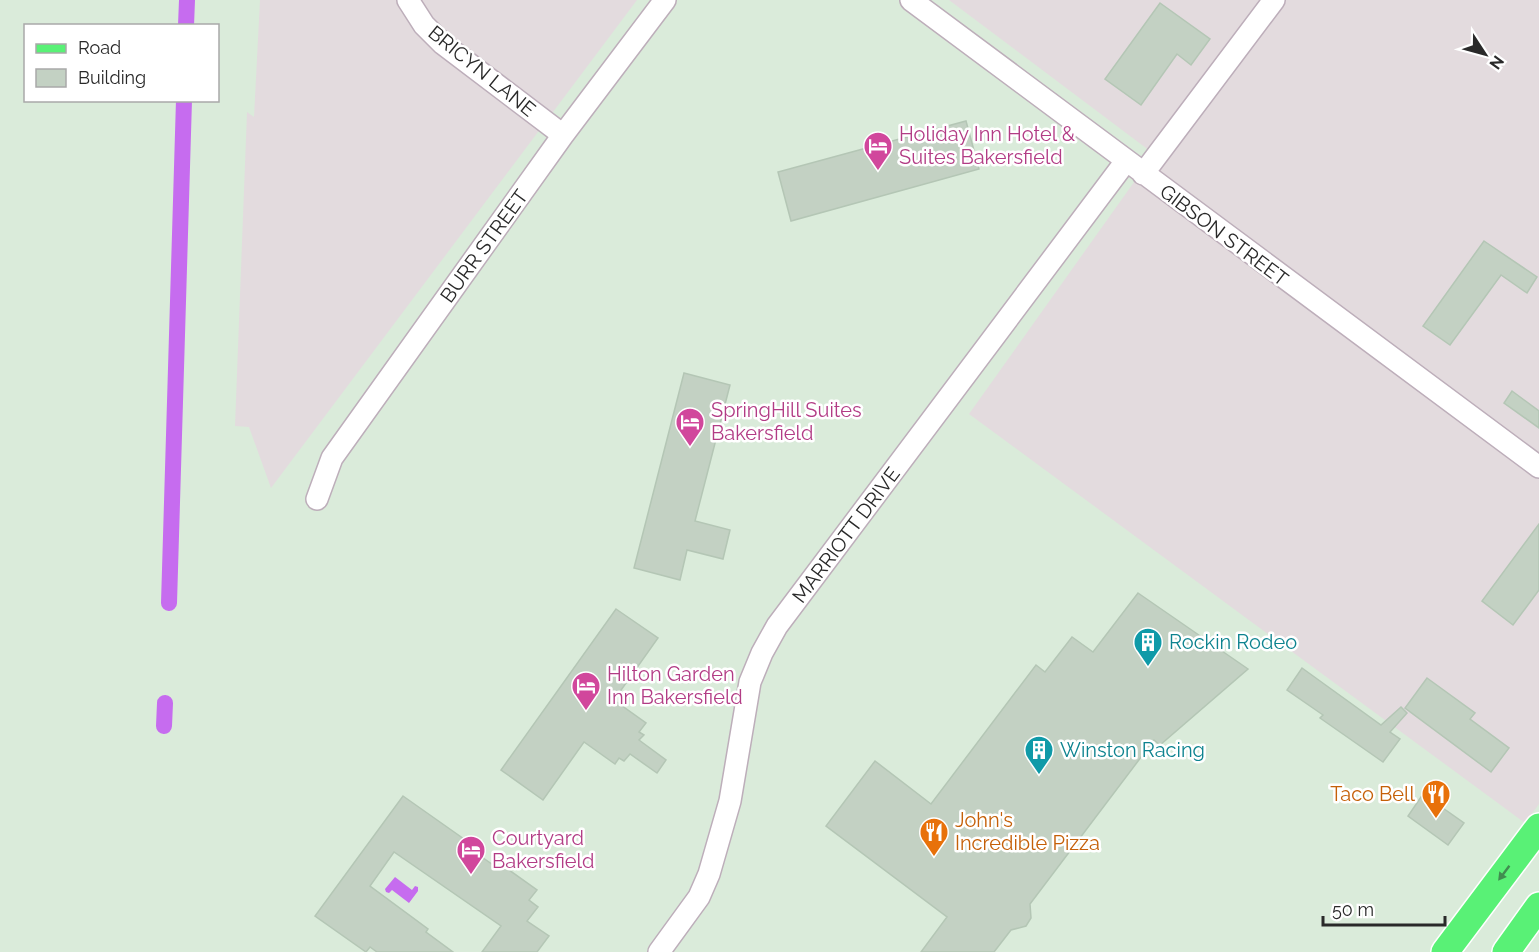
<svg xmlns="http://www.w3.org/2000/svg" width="1539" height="952" font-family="Raleway,sans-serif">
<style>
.industrial{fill:#e3dbde}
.water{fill:#c66cef}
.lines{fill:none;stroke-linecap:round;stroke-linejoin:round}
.canal{stroke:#c66cef;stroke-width:16}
.building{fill:#c3d1c3;stroke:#b4c6b5;stroke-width:1.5}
.minor-casing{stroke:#bdaeba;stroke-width:24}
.major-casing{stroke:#fff;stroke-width:30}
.minor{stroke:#fff;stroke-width:21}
.major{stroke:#59f176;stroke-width:27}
.oneway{fill:#418d50}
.labels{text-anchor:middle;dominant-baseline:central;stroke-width:5;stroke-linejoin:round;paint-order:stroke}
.street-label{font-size:20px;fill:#292929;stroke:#fff}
.hotel-label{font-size:20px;fill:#b23c85;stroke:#fff;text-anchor:start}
.culture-label{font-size:20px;fill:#0d838f;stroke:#fff;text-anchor:start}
.food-label{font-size:20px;fill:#c56008;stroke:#fff;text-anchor:end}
</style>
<rect width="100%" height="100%" fill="#daebda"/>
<path class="industrial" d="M260 0H637L271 488 249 427 235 426 247 112 254 117Z
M949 0H1539V804L1525 823 969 414 1154 154Z"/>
<path class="water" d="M395 877 412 890 415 886 418 887V891L409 903 392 890 389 893 386 892 385 889Z"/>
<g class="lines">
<path class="canal" d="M186 26 187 0
M169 603 184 100
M164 726 165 703"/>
</g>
<path class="building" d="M1160 3 1210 39 1191 65 1177 54 1141 105 1105 79Z
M966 121 979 169 791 221 778 172Z
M1484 241 1537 277 1527 293 1501 275 1450 345 1423 326Z
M684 373 730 385 695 521 730 530 723 559 687 550 680 580 634 568Z
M1512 391 1539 411V428L1504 403Z
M1539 524V590L1513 625 1482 601Z
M1138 593 1248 669 1160 745 1154 740 1030 904 1031 918 1026 926 1011 930 994 952H921L947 917 826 826 875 761 931 804 1036 665 1045 672 1072 637 1093 652Z
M616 609 658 638 614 700 646 723 639 732 644 735 639 740 666 760 657 773 630 754 624 761 619 758 615 764 584 742 543 800 501 770Z
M1302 668 1381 725 1401 707 1407 713 1390 732 1400 739 1383 762 1320 718 1323 715 1287 690Z
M1427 678 1475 713 1470 719 1509 748 1491 772 1405 708Z
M1423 794 1464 823 1448 845 1408 816Z
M403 796 471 844 469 848 499 869 502 865 537 890 529 900 538 907 527 921 549 936 537 952H482L501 926 394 852 370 886 428 929 426 932 453 952H377L370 947 366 952 315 916Z"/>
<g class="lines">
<g class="minor-casing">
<path id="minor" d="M408 0 424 25 443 44 563 135
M911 0 1539 467
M1143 174 1274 0
M317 499 332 458 563 135 665 0
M659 952 699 897 709 874 730 801 750 682 762 653 777 626 1126 161"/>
</g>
<g class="major-casing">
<path id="major" d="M1445 952 1539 827
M1506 952 1539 906"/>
</g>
<use href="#minor" class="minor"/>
<use href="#major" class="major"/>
</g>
<defs><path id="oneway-solid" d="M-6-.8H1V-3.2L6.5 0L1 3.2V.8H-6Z" transform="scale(1.5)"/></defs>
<use class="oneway" href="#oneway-solid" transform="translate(1504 873) rotate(127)"/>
<defs>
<g id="hotel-pin" transform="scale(1.5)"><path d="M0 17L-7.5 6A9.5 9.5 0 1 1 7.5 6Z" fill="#d1479c" stroke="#fff"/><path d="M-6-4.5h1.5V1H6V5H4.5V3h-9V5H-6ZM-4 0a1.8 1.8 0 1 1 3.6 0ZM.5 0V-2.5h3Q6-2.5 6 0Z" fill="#fff"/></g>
<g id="building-pin" transform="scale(1.5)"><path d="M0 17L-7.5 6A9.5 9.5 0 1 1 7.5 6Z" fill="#0f9aa8" stroke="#fff"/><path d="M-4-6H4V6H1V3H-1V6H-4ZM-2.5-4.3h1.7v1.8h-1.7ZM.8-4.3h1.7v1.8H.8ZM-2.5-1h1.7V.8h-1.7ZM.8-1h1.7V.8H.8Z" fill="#fff"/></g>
<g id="restaurant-pin" transform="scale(1.5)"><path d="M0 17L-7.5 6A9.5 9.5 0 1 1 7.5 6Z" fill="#e8710a" stroke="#fff"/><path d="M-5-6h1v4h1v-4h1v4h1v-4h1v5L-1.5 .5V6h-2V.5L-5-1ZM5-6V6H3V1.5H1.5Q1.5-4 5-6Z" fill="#fff"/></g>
</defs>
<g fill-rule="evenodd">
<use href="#hotel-pin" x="878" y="146"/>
<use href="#hotel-pin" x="690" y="422"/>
<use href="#building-pin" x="1148" y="642"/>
<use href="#hotel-pin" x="586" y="686"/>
<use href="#building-pin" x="1039" y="750"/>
<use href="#restaurant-pin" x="1436" y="794"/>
<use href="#restaurant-pin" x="934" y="832"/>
<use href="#hotel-pin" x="471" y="850"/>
</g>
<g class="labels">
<g class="street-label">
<text transform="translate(482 71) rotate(39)">BRICYN LANE</text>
<text transform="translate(1224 235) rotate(37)">GIBSON STREET</text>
<text transform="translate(484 246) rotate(-54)">BURR STREET</text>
<text transform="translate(846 535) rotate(-53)">MARRIOTT DRIVE</text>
</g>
<g class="hotel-label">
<text x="899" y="134">Holiday Inn Hotel &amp;<tspan x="899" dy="23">Suites Bakersfield</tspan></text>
<text x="711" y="410">SpringHill Suites<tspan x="711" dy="23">Bakersfield</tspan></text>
<text x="607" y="674">Hilton Garden<tspan x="607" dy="23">Inn Bakersfield</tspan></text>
<text x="492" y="838">Courtyard<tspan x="492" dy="23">Bakersfield</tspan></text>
</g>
<g class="culture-label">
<text x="1169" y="642">Rockin Rodeo</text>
<text x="1060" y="750">Winston Racing</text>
</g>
<g class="food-label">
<text x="1415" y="794">Taco Bell</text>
<text x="955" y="820" text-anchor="start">John's<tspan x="955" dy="23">Incredible Pizza</tspan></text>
</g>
</g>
<rect x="24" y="24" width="195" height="78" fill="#ffffff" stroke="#a9a9a9" stroke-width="1.5"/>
<rect x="36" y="44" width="30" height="9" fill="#59f176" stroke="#a9a9a9" stroke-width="1.5"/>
<text x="78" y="54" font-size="18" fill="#292929">Road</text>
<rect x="36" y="69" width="30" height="18" fill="#c3d1c3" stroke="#a9a9a9" stroke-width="1.5"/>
<text x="78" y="84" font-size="18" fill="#292929">Building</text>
<g transform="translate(1485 54) rotate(126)" stroke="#ffffff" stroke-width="4.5" paint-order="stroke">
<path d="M0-4.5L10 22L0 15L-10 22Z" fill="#292929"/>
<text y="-9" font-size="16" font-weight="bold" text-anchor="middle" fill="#292929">N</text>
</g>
<path d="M1323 916v9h122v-9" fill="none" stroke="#292929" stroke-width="3"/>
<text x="1332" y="916" font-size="18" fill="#292929" stroke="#ffffff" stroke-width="4.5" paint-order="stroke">50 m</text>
</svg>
